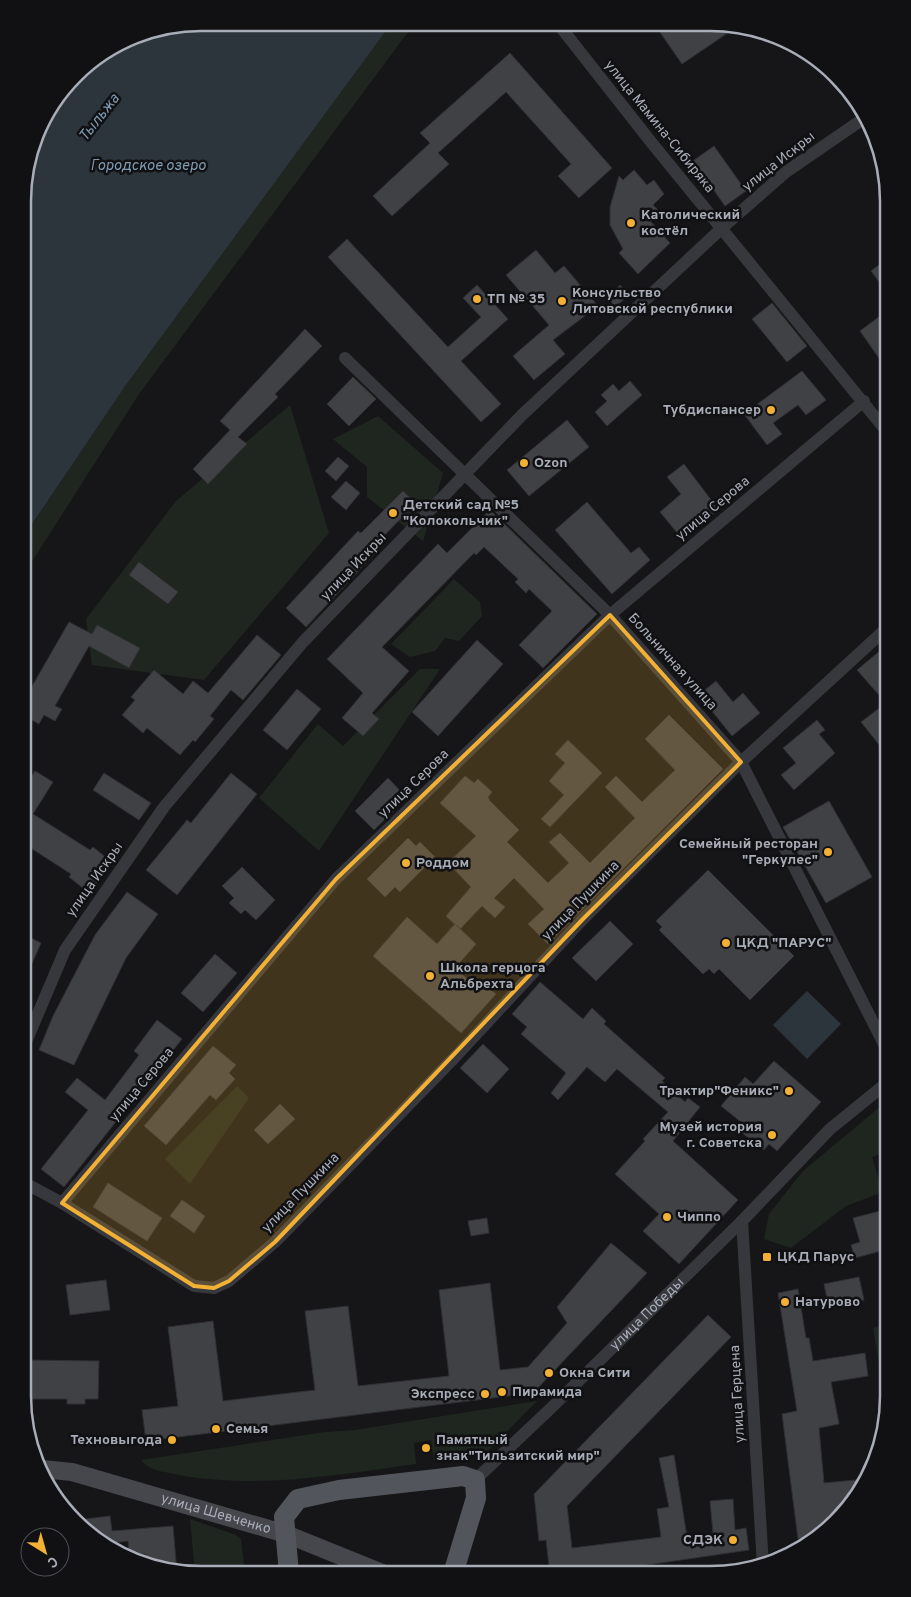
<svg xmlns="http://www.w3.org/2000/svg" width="911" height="1597" font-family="Overpass,sans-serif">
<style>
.green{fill:#1e261f}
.water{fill:#2c353c}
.building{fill:#404145;stroke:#303034}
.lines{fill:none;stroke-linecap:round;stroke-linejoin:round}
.minor{stroke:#37383d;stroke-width:12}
.secondary{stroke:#45474d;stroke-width:18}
.primary{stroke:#53555c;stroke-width:20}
.marked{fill:#f2b134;fill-opacity:0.2;stroke:#f2b134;stroke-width:4;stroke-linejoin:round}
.poi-dot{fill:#f2b134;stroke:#111113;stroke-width:2}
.labels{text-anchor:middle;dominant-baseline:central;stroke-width:5;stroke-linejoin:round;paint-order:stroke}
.street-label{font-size:14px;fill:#a8adb8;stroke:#111113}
.poi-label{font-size:14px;font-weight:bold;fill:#a8adb8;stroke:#111113;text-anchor:start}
.water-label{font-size:15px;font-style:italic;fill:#7f9bb3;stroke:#111113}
.rim{fill:none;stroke:#a8adb8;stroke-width:2.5}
</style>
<rect width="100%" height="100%" fill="#161618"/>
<path class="green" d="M391 24H414L139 394 24 574V536L126 385Z
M290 405 329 533 204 680 92 665 86 619 176 501Z
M378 416 443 473 423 541 367 497V467L333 439Z
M454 579 480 602 482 616 459 641 445 638 435 651 410 657 391 644Z
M420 669H440L319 851 259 798 318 724 343 746Z
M237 1086 249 1098 190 1184 165 1159Z
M888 1100V1151L872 1157 883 1192 846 1206 791 1248 764 1239 769 1214 803 1171Z
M888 1324V1408L887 1411 873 1328Z
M537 1401 487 1452 434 1461 431 1440 414 1443 416 1464C338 1475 253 1490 174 1474 161 1471 150 1471 141 1460L325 1432 355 1430Z
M190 1519 236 1535 241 1539 245 1573H195Z"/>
<path class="water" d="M201 23 391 24 126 385 24 536V178L41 122 83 67 133 36Z
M807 991 841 1024 807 1059 773 1025Z"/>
<path class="building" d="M655 25H679L738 26 682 64Z
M510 53 612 168 579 198 558 176 571 164 506 92 438 153 449 164 392 216 373 196 430 143 420 133Z
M714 146 746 191 725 206 708 182 704 184 690 163Z
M634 170 647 185 654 180 664 194 653 205 661 213 651 222 670 243 638 274 619 253 623 249 610 225V207L619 176 623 180Z
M347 239 448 347 481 317 463 298 477 285 508 319 461 361 501 404 481 422 328 257Z
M536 250 555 273 564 266 598 306 553 340 565 354 534 380 513 356 549 325 506 275Z
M888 258V277L880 283 871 271Z
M620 285 629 295 615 307 607 297Z
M772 303 807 346 787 362 752 319Z
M888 310V371L860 331Z
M305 329 322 346 275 394 278 397 238 437 247 444 208 484 193 469 230 430 220 421Z
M802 371 826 400 806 415 798 405 773 423 782 434 767 445 744 414Z
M353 377 376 399 349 426 327 404Z
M630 381 642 395 607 426 595 412 607 401 601 395 613 384 619 391Z
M567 420 589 447 529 496 507 470Z
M338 457 349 466 336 481 325 471Z
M684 464 718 509 683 540 660 512 681 494 667 477Z
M346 481 360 493 346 510 331 497Z
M403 491 416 503 374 546 378 550 306 627 286 608 358 531 361 533Z
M587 502 631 553 639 547 650 560 612 594 555 530Z
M490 510 597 614 543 668 519 645 552 611 529 589 526 593 515 582 518 579 484 547 476 555 474 553 382 647 409 671 372 713 379 719 363 736 342 718 363 693 327 659 438 544 447 553Z
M139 562 178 592 168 604 129 575Z
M69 622 92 634 97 625 140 648 129 668 89 646 55 706 62 709 55 721 44 715 39 724 23 715V702Z
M257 635 281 655 243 700 231 690 210 716 214 719 195 742 193 740 180 755 147 728 143 733 122 715 135 700 131 697 154 670 183 694 193 681 208 693Z
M477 640 503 664 438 736 412 712Z
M888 644V756L861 722 886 703 857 670Z
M716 681 733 702 743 693 760 713 732 736 699 695Z
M297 689 321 709 287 750 263 730Z
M669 715 723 769 548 944 528 924 544 909 514 878 494 898 505 907 495 918 482 906 460 929 446 916 471 887 448 863 476 836 440 803 465 776 474 783 478 779 492 792 488 797 490 801 519 830 507 842 548 883 569 863 549 842 560 833 590 863 635 818 605 787 616 776 642 802 675 770 645 739Z
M817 720 825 730 819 734 835 753 794 790 781 775 796 763 783 748Z
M568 740 602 773 550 827 541 819 564 795 549 781 565 763 555 754Z
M35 771 53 782 33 814 90 850 93 847 113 863 89 893 69 877 71 874 23 843V789Z
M104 773 151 803 139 820 93 790Z
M231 773 257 794 177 895 146 870 187 820 191 823Z
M388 778 407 798 374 830 355 811Z
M829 801 872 877 826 903 783 827Z
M408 838 416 846 420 842 435 857 400 892 395 887 385 897 367 879Z
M242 867 275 900 256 920 245 910 241 914 229 903 234 898 222 886Z
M708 870 794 956 750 1000 719 969 714 974 709 969 703 974 659 930 662 927 656 921Z
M127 892 158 914 126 958 74 1065 39 1050 53 1016 95 935Z
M407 917 437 944 455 924 476 944 455 968 479 989 484 984 496 994 461 1033 373 956Z
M610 921 633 944 596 981 572 958Z
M23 934 41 943 23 984Z
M215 954 237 973 203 1012 181 993Z
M540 982 583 1019 592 1008 606 1021 604 1024 665 1078 662 1081 685 1102 688 1098 700 1107 673 1141 738 1200 679 1264 643 1231 659 1214 615 1174 645 1141 643 1139 668 1112 617 1069 605 1082 587 1067 558 1100 551 1093 566 1073 521 1034 527 1027 512 1014Z
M157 1020 182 1039 64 1187 41 1169 88 1110 65 1092 77 1078 105 1100 139 1055 134 1051Z
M483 1044 509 1069 487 1093 460 1068Z
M213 1046 236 1065 229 1073 235 1079 216 1100 210 1095 166 1145 144 1126Z
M774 1061 821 1102 777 1151 769 1144 764 1150 736 1128 741 1122 721 1106 745 1077 753 1084Z
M280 1104 295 1119 268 1144 254 1130Z
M108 1183 162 1218 147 1241 93 1207Z
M182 1200 205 1216 194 1233 170 1216Z
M888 1209V1249L855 1258 851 1245 860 1242 853 1218Z
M487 1218 489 1233 471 1236 468 1221Z
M611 1243 647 1273 533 1393 146 1441 142 1410 178 1406 168 1327 213 1321 223 1401 315 1390 305 1311 348 1306 358 1386 449 1376 439 1290 490 1283 500 1370 528 1367 567 1323 557 1307Z
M859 1277 864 1300 829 1308 824 1284Z
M106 1280 110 1310 70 1315 66 1285Z
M798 1289 806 1338H809L813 1361 865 1353 868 1376 831 1382 839 1424 819 1428 824 1483 866 1479 851 1505 822 1535 798 1539 782 1414 797 1411 778 1293Z
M708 1315 731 1337 567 1506 572 1548 661 1537 657 1509 669 1507 659 1458 674 1455 687 1537 713 1533 710 1501 733 1499 735 1530 746 1528 749 1550 640 1566 569 1574H550L546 1540 539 1541 534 1494Z
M23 1360 99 1361 98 1399H85V1404H67V1399H23Z
M110 1516 112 1531 173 1526 177 1573 146 1565 145 1554 129 1555 128 1541 105 1544 84 1530 77 1520Z"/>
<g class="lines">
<g class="minor">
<path d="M559 25 651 142 888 433"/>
<path d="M345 358 610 615 741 762 888 1052"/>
<path d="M23 1049 65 950 164 807 303 642 522 415 722 228 786 172 863 119"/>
<path d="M23 1182 62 1203 336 879 610 615 864 401"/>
<path d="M62 1203 194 1286 214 1288 229 1281 275 1242 457 1055 583 919 741 762 888 627"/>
<path d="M742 1221 763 1566"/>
<path id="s1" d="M475 1480 549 1410 742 1221 830 1129 888 1082"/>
</g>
<path class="secondary" id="s2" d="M42 1469 72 1472 286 1534 385 1574"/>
<path class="primary" d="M289 1573 284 1517 298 1499 339 1490 463 1476 475 1480 476 1498 453 1574"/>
</g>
<path class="marked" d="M610 615 741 762 583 919 275 1242 229 1281 214 1288 194 1286 62 1203 336 879Z"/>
<g class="poi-dot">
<circle cx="631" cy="223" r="5"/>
<circle cx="477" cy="299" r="5"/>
<circle cx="562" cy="301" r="5"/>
<circle cx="771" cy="410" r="5"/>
<circle cx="524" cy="463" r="5"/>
<circle cx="393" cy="513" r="5"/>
<circle cx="828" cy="852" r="5"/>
<circle cx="406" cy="863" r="5"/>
<circle cx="726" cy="943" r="5"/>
<circle cx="430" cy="976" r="5"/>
<circle cx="789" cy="1091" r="5"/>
<circle cx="772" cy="1135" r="5"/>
<circle cx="667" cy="1217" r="5"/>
<rect x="762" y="1252" width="10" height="10" rx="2.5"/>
<circle cx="785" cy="1302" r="5"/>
<circle cx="549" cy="1373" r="5"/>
<circle cx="502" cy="1392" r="5"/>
<circle cx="485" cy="1394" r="5"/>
<circle cx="216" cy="1429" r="5"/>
<circle cx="172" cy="1440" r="5"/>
<circle cx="426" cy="1448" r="5"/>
<circle cx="733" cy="1540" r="5"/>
</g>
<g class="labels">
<g class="street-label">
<text transform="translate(659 127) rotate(51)">улица Мамина-Сибиряка</text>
<text transform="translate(779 162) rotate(-38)">улица Искры</text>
<text transform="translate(713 509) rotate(-40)">улица Серова</text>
<text transform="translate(354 567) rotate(-46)">улица Искры</text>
<text transform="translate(672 662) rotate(48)">Больничная улица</text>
<text transform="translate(414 784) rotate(-44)">улица Серова</text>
<text transform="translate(95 880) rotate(-55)">улица Искры</text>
<text transform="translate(581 901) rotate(-46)">улица Пушкина</text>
<text transform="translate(142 1085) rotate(-50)">улица Серова</text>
<text transform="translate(301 1193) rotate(-46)">улица Пушкина</text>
<text stroke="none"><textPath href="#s1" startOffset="239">улица Победы</textPath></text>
<text transform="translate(738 1394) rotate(-93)">улица Герцена</text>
<text stroke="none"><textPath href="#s2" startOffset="180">улица Шевченко</textPath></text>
</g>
<g class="poi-label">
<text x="641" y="215">Католический<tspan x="641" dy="16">костёл</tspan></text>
<text x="572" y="293">Консульство<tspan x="572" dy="16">Литовской республики</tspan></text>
<text x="487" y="299">ТП № 35</text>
<text x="761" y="410" text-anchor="end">Тубдиспансер</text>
<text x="534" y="463">Ozon</text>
<text x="403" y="505">Детский сад №5<tspan x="403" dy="16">"Колокольчик"</tspan></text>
<text x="818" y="844" text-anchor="end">Семейный ресторан<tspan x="818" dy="16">"Геркулес"</tspan></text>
<text x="416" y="863">Роддом</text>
<text x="736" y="943">ЦКД "ПАРУС"</text>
<text x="440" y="968">Школа герцога<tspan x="440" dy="16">Альбрехта</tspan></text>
<text x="779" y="1091" text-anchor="end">Трактир"Феникс"</text>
<text x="762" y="1127" text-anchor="end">Музей история<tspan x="762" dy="16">г. Советска</tspan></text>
<text x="677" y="1217">Чиппо</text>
<text x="777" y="1257">ЦКД Парус</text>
<text x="795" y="1302">Натурово</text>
<text x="559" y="1373">Окна Сити</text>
<text x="512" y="1392">Пирамида</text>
<text x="475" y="1394" text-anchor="end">Экспресс</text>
<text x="226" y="1429">Семья</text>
<text x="162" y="1440" text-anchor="end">Техновыгода</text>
<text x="436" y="1440">Памятный<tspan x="436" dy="16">знак"Тильзитский мир"</tspan></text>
<text x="723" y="1540" text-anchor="end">СДЭК</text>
</g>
<g class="water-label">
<text transform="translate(100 118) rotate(-52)">Тыльжа</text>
<text x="148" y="166">Городское озеро</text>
</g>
</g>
<path d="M0 0H911V1597H0ZM201 31H710A170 170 0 0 1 880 201V1396A170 170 0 0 1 710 1566H201A170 170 0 0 1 31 1396V201A170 170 0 0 1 201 31Z" fill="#111113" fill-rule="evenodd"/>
<path class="rim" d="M201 31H710A170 170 0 0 1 880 201V1396A170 170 0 0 1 710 1566H201A170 170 0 0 1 31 1396V201A170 170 0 0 1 201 31Z"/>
<g transform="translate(45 1552) rotate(143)"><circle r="24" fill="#111113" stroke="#4d4f55"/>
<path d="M0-4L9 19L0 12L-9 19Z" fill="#f2b134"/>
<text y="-8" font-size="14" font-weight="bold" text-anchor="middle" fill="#a8adb8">С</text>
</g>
</svg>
